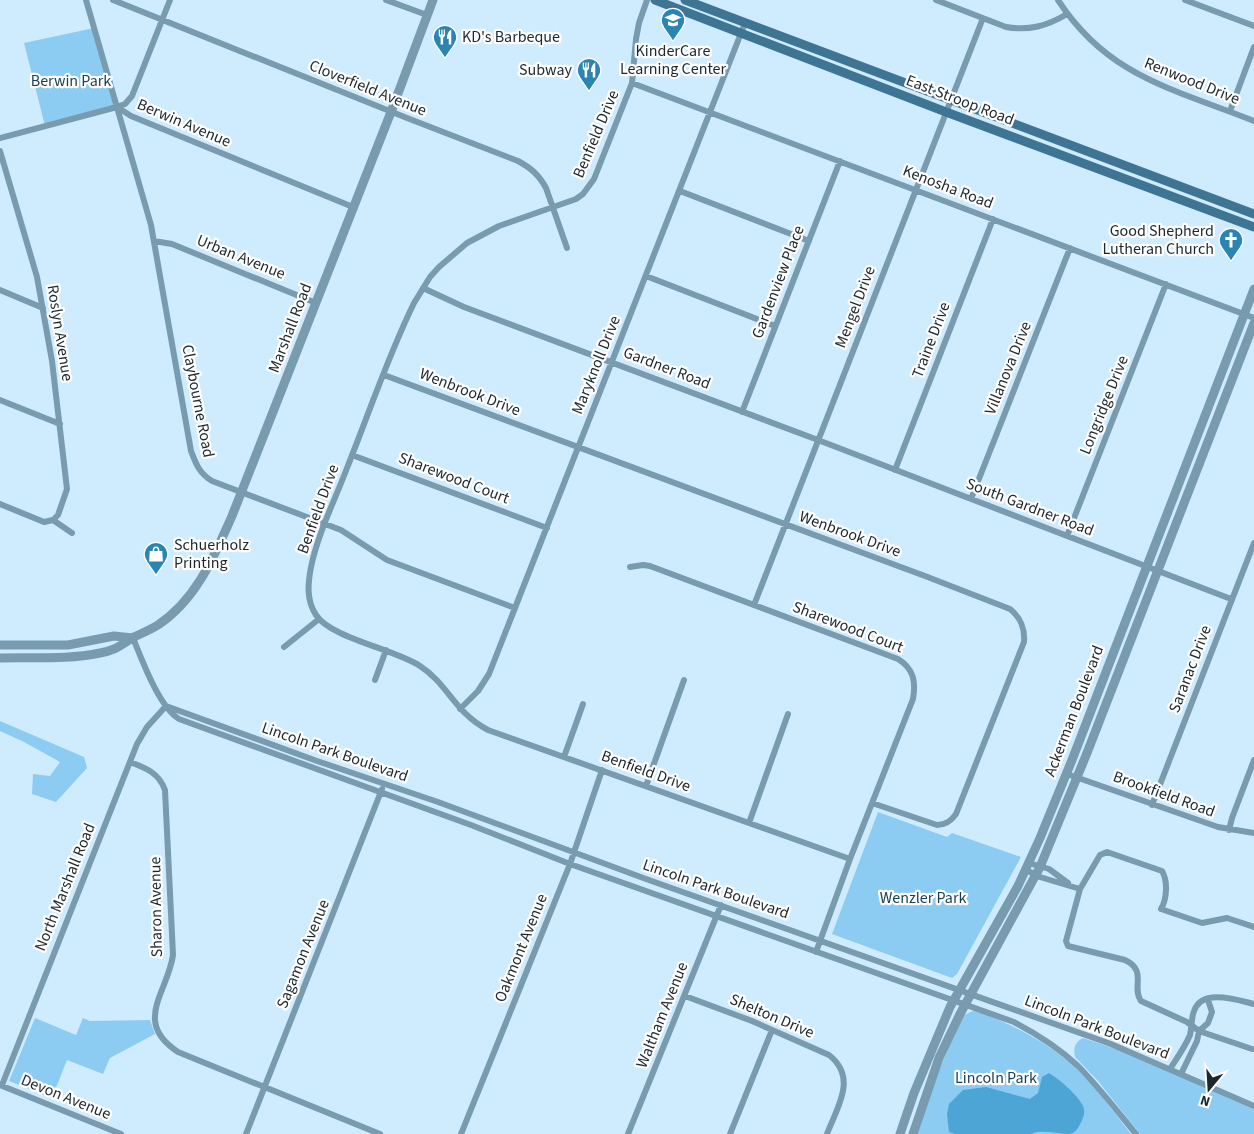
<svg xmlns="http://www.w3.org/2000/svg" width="1254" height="1134" font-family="'Source Sans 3',sans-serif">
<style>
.green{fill:#8cccf2}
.water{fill:#4ca5d5}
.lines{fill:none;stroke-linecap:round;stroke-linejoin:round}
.minor{stroke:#789bb0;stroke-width:6}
.tertiary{stroke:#789bb0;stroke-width:9}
.secondary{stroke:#3f7594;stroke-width:9}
.labels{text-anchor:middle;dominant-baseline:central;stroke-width:4.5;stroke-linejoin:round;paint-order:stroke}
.poi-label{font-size:16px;fill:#1c272d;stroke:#fff;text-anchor:start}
.park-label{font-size:16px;fill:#183e52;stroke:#fff}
.street-label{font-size:16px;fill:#1c272d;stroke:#fff}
</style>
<rect width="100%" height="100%" fill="#cfecfe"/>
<path class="green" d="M94 28 117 107 45 126 24 43Z
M0 721 84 757 87 768 56 802 32 794 33 774 50 776 60 762 24 742 0 731Z
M878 812 947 837 952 833 1021 857 957 974 952 978 832 934Z
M973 1011H978C1019 1028 1054 1045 1085 1077 1102 1095 1116 1115 1131 1134H916L933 1085 948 1049 964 1015Z
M35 1018 76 1035 83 1018 90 1021 150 1020 155 1034 110 1058 103 1074 67 1060 52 1098 9 1081Z
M1083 1038 1119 1050 1254 1109V1134H1140L1098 1081 1075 1057C1073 1048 1075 1042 1083 1038Z"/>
<path class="water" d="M1049 1073C1060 1080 1077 1094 1083 1106 1086 1112 1083 1119 1080 1124 1078 1129 1075 1133 1069 1134 1057 1134 1040 1129 1031 1134H955L949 1132 947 1114 949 1104 963 1090 986 1087 1030 1099 1038 1093 1042 1077Z"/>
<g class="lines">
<path class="minor" d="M86 0 151 225 191 451C196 464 199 473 212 481L341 530 387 560 515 608
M113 0 407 118 518 161C531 168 539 175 546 188L567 248
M386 0 427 15
M647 0 639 23 636 39 632 83 594 179 583 194 576 199 499 226 467 243 439 267 430 277 414 303C388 356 369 413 347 468 335 500 318 533 311 567 308 583 306 600 316 615 331 638 394 649 420 666 448 684 455 713 488 730L850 859
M936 0 1006 27C1029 31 1047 26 1067 14
M1058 0C1108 77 1174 89 1254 121
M1185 0 1254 26
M632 83 1254 318
M117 107 131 116 353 207
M1230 111 1254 47
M0 138 117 107 125 104 132 96 170 0
M0 151 37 277 52 361 67 489 58 515 53 520
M680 191 809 241
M154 241 172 244 316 303
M646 276 775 326
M423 288 464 307 818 440 1231 599
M0 290 43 308
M384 375 925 576 1010 609C1021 618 1025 628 1024 642L956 814C951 821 946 825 937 825L872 803
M0 400 60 424
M742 412 840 161
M352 455 547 528
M895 470 993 219
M971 499 1070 248
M0 504 44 522 53 520
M53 520 72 533
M1067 536 1166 284
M630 567 643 565 650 566 898 659C914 669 916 682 913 699L850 859 816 952
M754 605 983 18
M133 638C142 660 159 707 179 719L471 825 570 864 1014 1022C1037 1034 1059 1048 1078 1066 1099 1087 1117 1111 1136 1134
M284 647 319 619
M375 680 386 650
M166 706 317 761 438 802 646 879 1111 1044 1254 1106
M460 709 478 691 489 674 745 23
M564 757 583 704
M130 762C146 768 159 773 165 790L173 955C168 992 132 1022 178 1052L380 1134
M1067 774 1218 827 1254 833
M646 786 684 680
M1152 805 1254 543
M749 823 788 714
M1229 830 1232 818 1254 760
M1029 863 1049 869 1068 883
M1026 870 1040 877 1080 889
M685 996 752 1021 829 1055C858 1078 837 1107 827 1134
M1252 1049 1199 1031 1187 1022 1141 1001C1131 987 1148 971 1125 960L1072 947 1068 946 1066 941 1080 889 1100 855 1107 852 1162 871C1168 881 1167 899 1161 909L1202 923 1227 918 1254 927
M1170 1069C1177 1058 1185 1047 1190 1035 1192 1027 1191 1019 1194 1011 1202 988 1237 1000 1254 1004
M1181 1074 1197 1041 1199 1031 1208 1023 1212 1012 1208 1000
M0 1085 121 1134
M2 1085 137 744 147 727 166 706
M246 1134 382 789
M461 1134 570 864 602 770
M628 1134 721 905
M730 1134 772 1030"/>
<path class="tertiary" d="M0 645H68L114 636 133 638
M0 658C32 657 68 660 100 653 117 650 120 645 134 637 142 633 150 630 158 625 197 599 214 556 232 516L391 112 433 0
M900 1134 914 1093 950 1007 1018 886 1040 838 1072 760 1254 289
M913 1134 939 1058 960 1014 1040 867 1087 753 1254 323"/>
<path class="secondary" d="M655 0 946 112 1254 227
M685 0 1254 214"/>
</g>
<defs>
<g id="school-pin" transform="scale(1.25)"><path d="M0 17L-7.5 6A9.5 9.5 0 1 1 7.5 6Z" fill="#2a85b3" stroke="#fff"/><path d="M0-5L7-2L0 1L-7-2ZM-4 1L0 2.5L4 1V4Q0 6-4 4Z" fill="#fff"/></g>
<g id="restaurant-pin" transform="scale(1.25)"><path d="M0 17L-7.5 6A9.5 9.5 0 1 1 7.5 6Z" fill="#2a85b3" stroke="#fff"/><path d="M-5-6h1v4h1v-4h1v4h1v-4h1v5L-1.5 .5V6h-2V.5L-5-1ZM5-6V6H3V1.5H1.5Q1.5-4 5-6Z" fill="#fff"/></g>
<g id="church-pin" transform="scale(1.25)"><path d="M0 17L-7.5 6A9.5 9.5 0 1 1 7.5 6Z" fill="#2a85b3" stroke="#fff"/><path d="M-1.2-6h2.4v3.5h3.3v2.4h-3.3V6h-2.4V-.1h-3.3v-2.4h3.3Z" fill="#fff"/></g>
<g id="shop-pin" transform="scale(1.25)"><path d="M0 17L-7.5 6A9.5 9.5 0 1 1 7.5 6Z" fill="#2a85b3" stroke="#fff"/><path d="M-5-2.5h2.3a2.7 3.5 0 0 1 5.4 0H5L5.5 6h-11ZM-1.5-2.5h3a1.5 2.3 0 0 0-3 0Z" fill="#fff"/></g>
</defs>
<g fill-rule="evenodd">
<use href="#school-pin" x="673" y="20"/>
<use href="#restaurant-pin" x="445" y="37"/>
<use href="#restaurant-pin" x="589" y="70"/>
<use href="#church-pin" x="1231" y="240"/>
<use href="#shop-pin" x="156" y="554"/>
</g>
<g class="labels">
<g class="poi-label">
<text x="462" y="37">KD's Barbeque</text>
<text x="673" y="51" text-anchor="middle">KinderCare<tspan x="673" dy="18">Learning Center</tspan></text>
<text x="572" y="70" text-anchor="end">Subway</text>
<text x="1214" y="231" text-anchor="end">Good Shepherd<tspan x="1214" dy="18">Lutheran Church</tspan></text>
<text x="174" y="545">Schuerholz<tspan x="174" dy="18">Printing</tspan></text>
</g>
<g class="park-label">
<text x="71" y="81">Berwin Park</text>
<text x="923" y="898">Wenzler Park</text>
<text x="996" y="1078">Lincoln Park</text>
</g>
<g class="street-label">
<text transform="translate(1192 81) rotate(22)">Renwood Drive</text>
<text transform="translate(368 88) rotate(22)">Cloverfield Avenue</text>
<text transform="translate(960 100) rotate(21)">East Stroop Road</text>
<text transform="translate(184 123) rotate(23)">Berwin Avenue</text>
<text transform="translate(596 134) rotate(-67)">Benfield Drive</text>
<text transform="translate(948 187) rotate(21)">Kenosha Road</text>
<text transform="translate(241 257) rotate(22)">Urban Avenue</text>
<text transform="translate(778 282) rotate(-69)">Gardenview Place</text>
<text transform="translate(855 307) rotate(-69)">Mengel Drive</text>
<text transform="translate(290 328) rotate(-69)">Marshall Road</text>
<text transform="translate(60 333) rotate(81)">Roslyn Avenue</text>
<text transform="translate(931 340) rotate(-69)">Traine Drive</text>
<text transform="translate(596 365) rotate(-68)">Maryknoll Drive</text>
<text transform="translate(667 368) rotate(21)">Gardner Road</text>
<text transform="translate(1008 368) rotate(-68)">Villanova Drive</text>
<text transform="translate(470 392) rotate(21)">Wenbrook Drive</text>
<text transform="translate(198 401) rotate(79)">Claybourne Road</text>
<text transform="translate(1104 405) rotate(-68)">Longridge Drive</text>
<text transform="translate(454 478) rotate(21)">Sharewood Court</text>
<text transform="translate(1030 507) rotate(21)">South Gardner Road</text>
<text transform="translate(318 509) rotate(-70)">Benfield Drive</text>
<text transform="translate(850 534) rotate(20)">Wenbrook Drive</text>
<text transform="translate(848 627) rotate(21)">Sharewood Court</text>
<text transform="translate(1190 669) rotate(-69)">Saranac Drive</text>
<text transform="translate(1074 711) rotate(-69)">Ackerman Boulevard</text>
<text transform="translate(335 752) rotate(19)">Lincoln Park Boulevard</text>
<text transform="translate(646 771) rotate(20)">Benfield Drive</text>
<text transform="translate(1164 794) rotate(20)">Brookfield Road</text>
<text transform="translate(65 887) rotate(-68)">North Marshall Road</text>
<text transform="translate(716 889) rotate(19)">Lincoln Park Boulevard</text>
<text transform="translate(156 907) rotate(-91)">Sharon Avenue</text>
<text transform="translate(521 948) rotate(-68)">Oakmont Avenue</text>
<text transform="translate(303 954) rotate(-68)">Sagamon Avenue</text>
<text transform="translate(662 1015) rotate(-68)">Waltham Avenue</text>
<text transform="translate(772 1016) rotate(23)">Shelton Drive</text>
<text transform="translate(1097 1027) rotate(21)">Lincoln Park Boulevard</text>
<text transform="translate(66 1097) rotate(22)">Devon Avenue</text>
</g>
</g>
<g transform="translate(1209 1089) rotate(198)" stroke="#ffffff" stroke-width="4" paint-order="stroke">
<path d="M0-4L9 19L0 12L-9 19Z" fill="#1c272d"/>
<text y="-8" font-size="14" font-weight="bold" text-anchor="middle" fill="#1c272d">N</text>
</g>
</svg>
